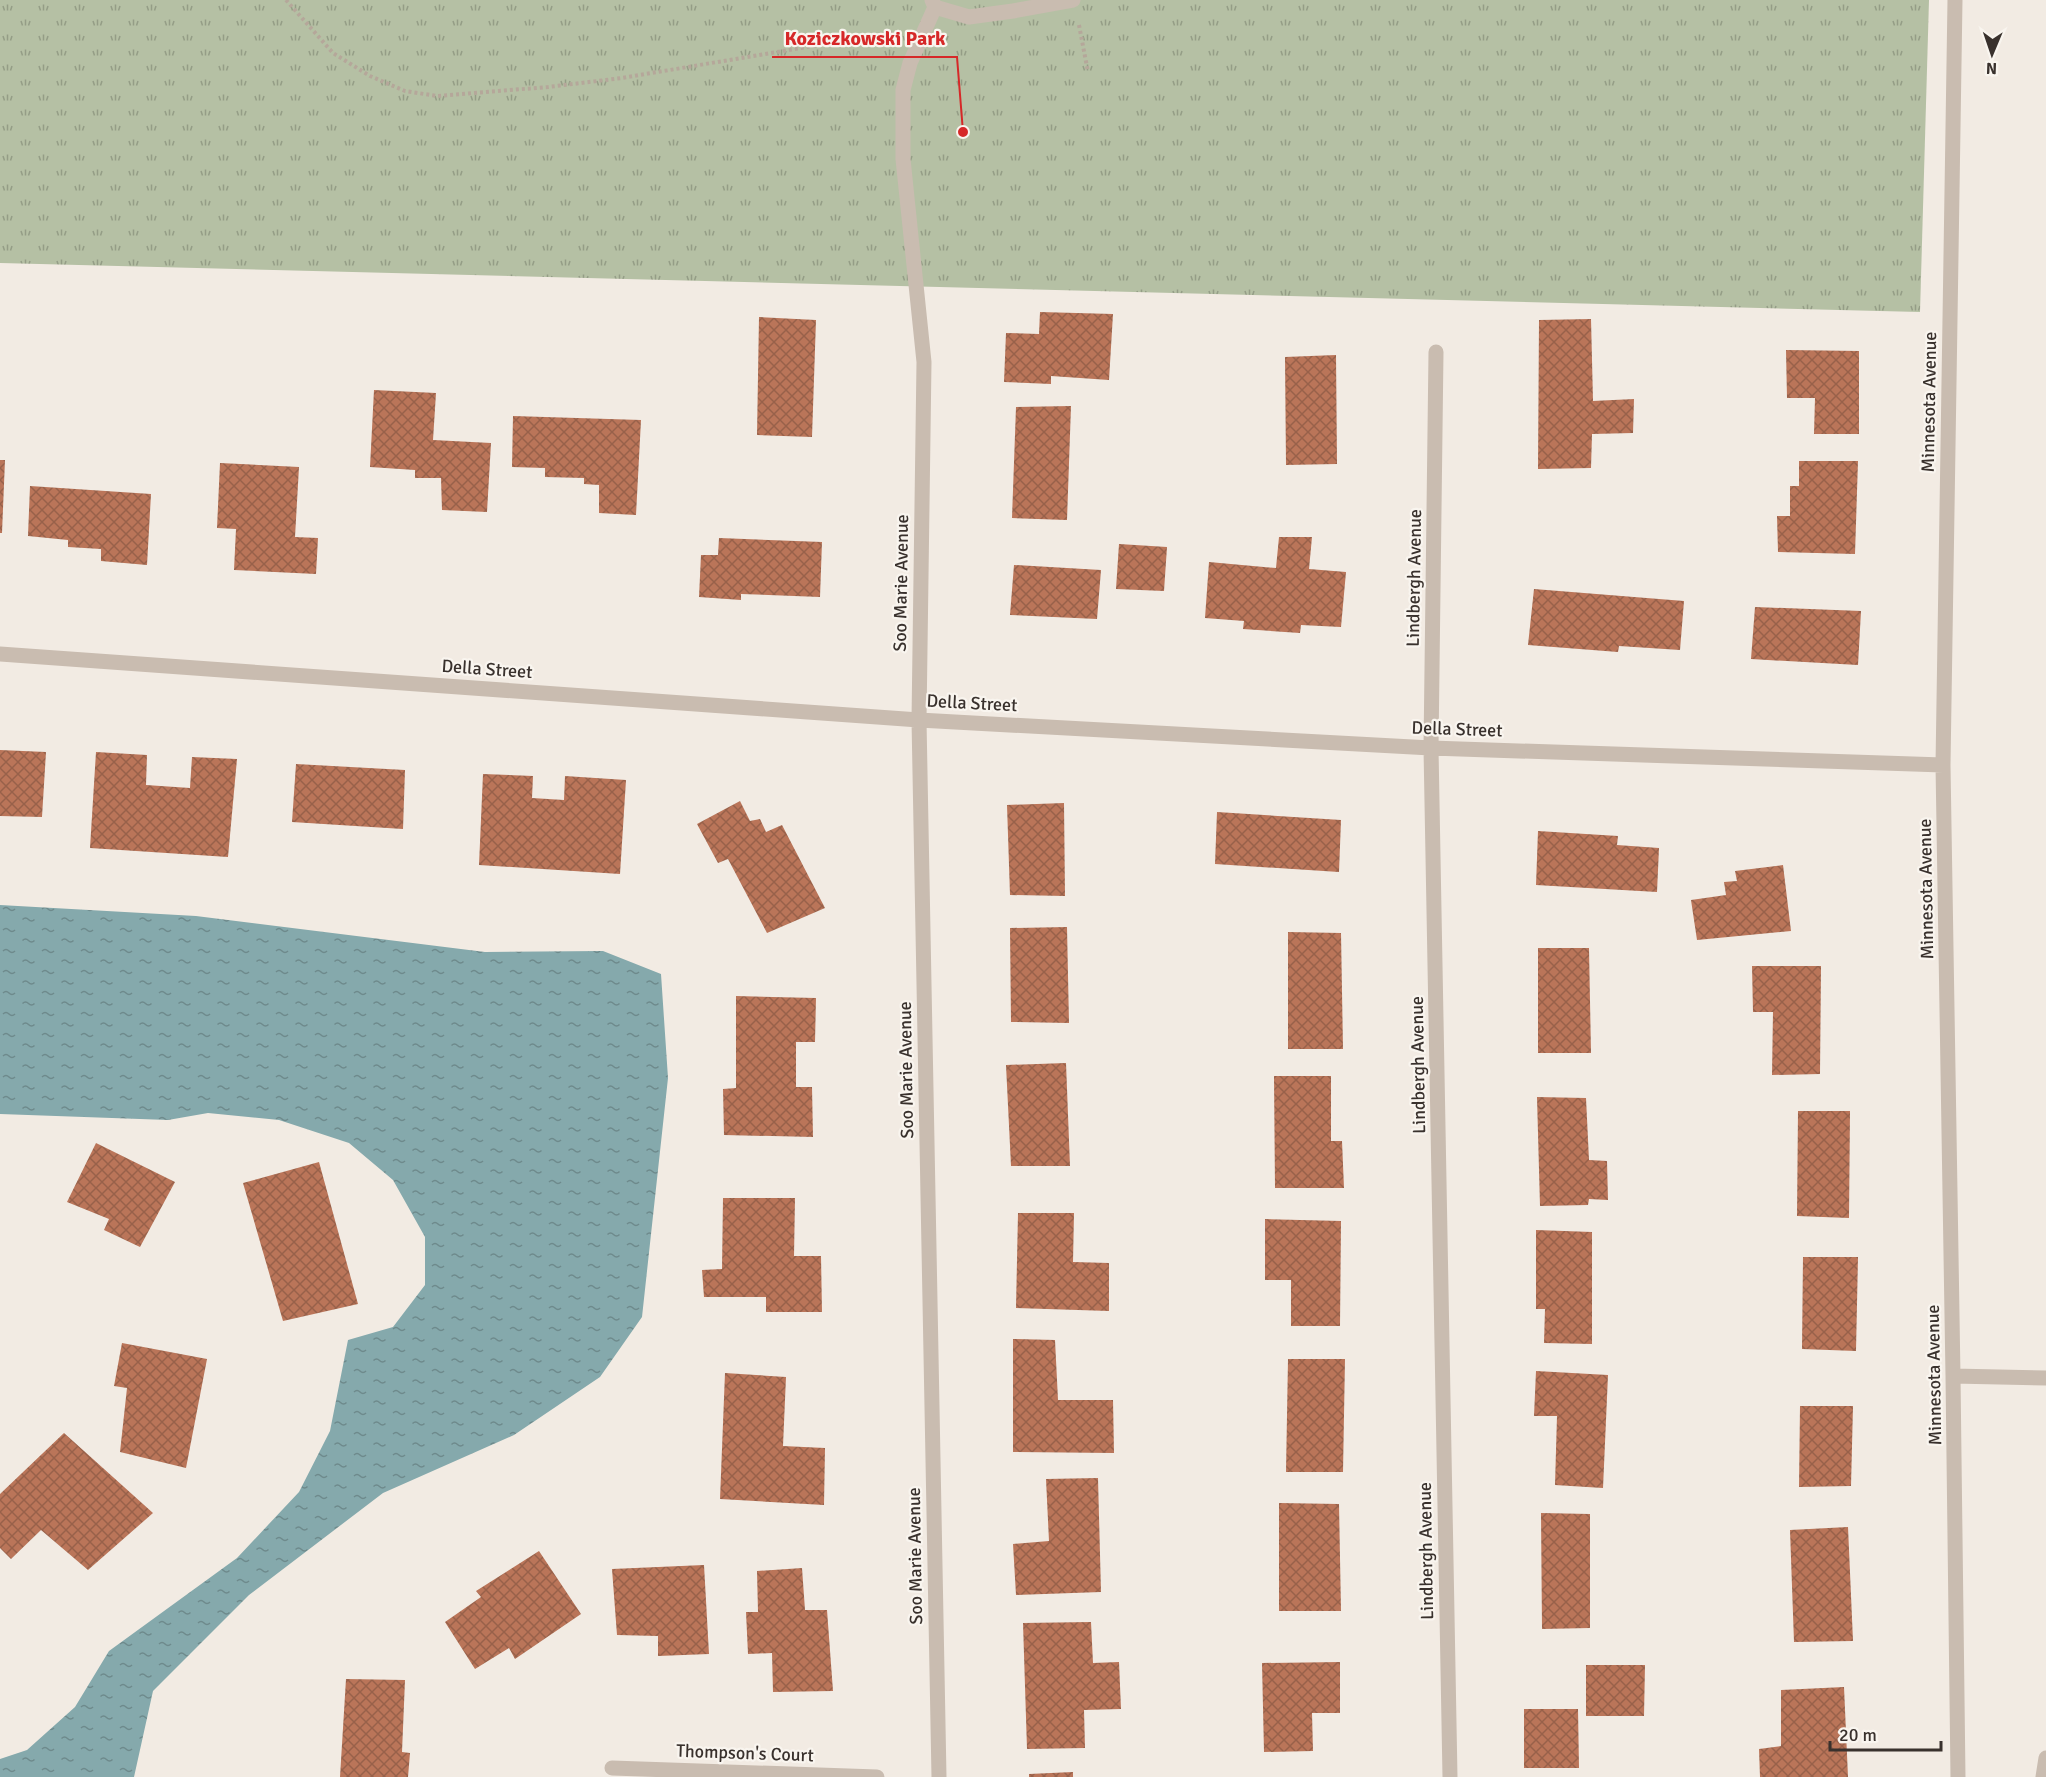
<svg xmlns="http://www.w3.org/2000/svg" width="2046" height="1777" font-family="Signika,sans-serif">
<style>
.park{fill:url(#park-tufts)}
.water{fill:url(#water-ripples)}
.building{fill:url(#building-cross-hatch)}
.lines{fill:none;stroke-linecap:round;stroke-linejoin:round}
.path{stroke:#b5a79a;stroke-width:4;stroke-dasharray:3 3;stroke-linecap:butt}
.minor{stroke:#c9bcb0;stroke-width:15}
.labels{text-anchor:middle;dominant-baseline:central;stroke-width:4.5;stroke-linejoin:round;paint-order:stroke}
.street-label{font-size:18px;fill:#39312d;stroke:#f9f5ef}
.leader{fill:none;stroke:#d62828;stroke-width:2}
.callout-dot{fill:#d62828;stroke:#f9f5ef;stroke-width:2}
.callout-label{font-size:20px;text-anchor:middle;font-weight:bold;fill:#d62828;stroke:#f9f5ef;stroke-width:4.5;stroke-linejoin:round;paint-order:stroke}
</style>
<defs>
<pattern id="park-tufts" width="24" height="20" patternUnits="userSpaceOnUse" patternTransform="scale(1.5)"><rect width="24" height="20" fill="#b5c0a4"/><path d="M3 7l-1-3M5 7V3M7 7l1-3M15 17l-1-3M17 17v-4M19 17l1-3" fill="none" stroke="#949d86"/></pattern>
<pattern id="water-ripples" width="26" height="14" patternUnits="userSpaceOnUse" patternTransform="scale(1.5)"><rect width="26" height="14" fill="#85a9ac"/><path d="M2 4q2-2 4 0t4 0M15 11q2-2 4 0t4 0" fill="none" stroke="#6e8a8c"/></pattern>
<pattern id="building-cross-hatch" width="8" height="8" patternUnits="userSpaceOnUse" patternTransform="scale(1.5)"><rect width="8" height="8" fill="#ba7559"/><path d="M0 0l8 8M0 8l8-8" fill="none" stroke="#98614a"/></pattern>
</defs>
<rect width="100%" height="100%" fill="#f2ebe3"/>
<path class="park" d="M0 0H1929L1920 312 0 263Z"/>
<path class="water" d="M0 905 196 916 485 952 603 951 661 974 668 1078 642 1317 600 1377 514 1435 383 1493 249 1595 153 1691 134 1777H0V1759L27 1750 75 1707 109 1651 237 1558 299 1492 330 1431 348 1340 393 1327 425 1285V1237L393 1180 349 1143 279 1120 208 1113 168 1120 0 1114Z"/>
<path class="building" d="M1040 312 1113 314 1109 380 1051 376V384L1004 382 1006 333 1039 334Z
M759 317 816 320 812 437 757 435Z
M1591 319 1593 401 1634 399 1633 433 1592 434 1591 468 1538 469 1539 320Z
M1786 350 1859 351V434H1814L1815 398H1787Z
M1336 355 1337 464 1286 465 1285 357Z
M374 390 436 393 433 440 491 443 487 512 442 510 441 478H415V470L370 467Z
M1071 406 1067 520 1012 518 1016 407Z
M513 416 641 420 636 515 599 513V485L584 484V478L545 477V468L512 467Z
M0 460H5L2 533H0Z
M1799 461H1858L1855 554 1778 552 1777 516H1790V486H1799Z
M220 463 299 467 295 537 318 538 316 574 234 570 236 529 217 528Z
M30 486 151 494 147 565 101 561V549L68 547V540L28 536Z
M1279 537H1312L1309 569 1346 572 1341 627 1301 625 1300 633 1243 629 1244 621 1205 618 1209 562 1276 568Z
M719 538 822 542 820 597 741 594V600L699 597 701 555H718Z
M1119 544 1167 547 1164 591 1116 589Z
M1014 565 1101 570 1097 619 1010 615Z
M1534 589 1684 601 1680 650 1619 646 1618 652 1528 645Z
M1755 607 1861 611 1858 665 1751 659Z
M0 750 46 752 42 817 0 816Z
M96 752 147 755 146 785 190 788 192 757 237 759 228 857 90 848Z
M296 764 405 770 403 829 292 822Z
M483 774 533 776 532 798 564 800 565 776 626 780 620 874 479 865Z
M740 801 750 821 760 819 766 832 782 825 825 908 767 933 728 859 718 863 697 824Z
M1064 803 1065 896 1010 895 1007 805Z
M1217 812 1341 820 1339 872 1215 864Z
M1538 831 1618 836 1617 845 1659 848 1657 892 1536 885Z
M1783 865 1791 931 1697 940 1691 900 1726 895 1724 882 1737 881 1735 871Z
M1067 927 1069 1023 1011 1022 1010 928Z
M1288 932 1341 933 1343 1049H1288Z
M1538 948H1589L1591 1053H1538Z
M1752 966H1821L1820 1074 1772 1075 1773 1012H1753Z
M736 996 816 998 815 1042H796V1087H812L813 1137 724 1135 723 1089 736 1088Z
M1066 1063 1070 1166H1011L1006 1065Z
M1274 1076H1331V1141H1342L1344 1188H1275Z
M1537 1097 1586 1098 1589 1160 1607 1161 1608 1200 1589 1199 1588 1205 1540 1206Z
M1798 1111H1850L1849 1218 1797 1216Z
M96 1143 175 1182 140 1247 104 1230 109 1219 67 1202Z
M319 1162 358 1304 283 1321 243 1183Z
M723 1198H795L794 1256H821L822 1312H766V1297H704L702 1270 722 1269Z
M1018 1213H1074L1073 1262 1109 1263V1311L1016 1308Z
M1265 1219 1341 1221 1340 1326H1291V1280H1265Z
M1536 1230 1592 1232V1344L1544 1343 1545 1309H1536Z
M1803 1257H1858L1856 1351 1802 1349Z
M1013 1339 1055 1340 1058 1400H1113L1114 1453 1013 1452Z
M122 1343 207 1359 186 1468 120 1452 127 1388 114 1386Z
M1288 1359H1345L1343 1472H1286Z
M1536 1371 1608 1375 1603 1488 1555 1485 1557 1416H1534Z
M725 1373 786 1377 783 1446 825 1448 824 1505 720 1499Z
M1800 1406H1853L1851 1486 1799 1487Z
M64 1433 153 1513 88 1570 41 1530 11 1559 0 1548V1494Z
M1098 1478 1101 1592 1016 1595 1013 1544 1049 1541 1046 1479Z
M1279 1503 1339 1504 1341 1611H1279Z
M1541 1513 1590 1514V1628L1542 1629Z
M1848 1527 1853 1641 1794 1642 1790 1530Z
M539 1551 581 1614 515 1659 509 1648 475 1669 445 1622 481 1597 476 1591Z
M704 1565 709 1654 658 1656V1636L617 1635 612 1569Z
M802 1568 805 1610H827L833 1691 773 1692 772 1653 748 1654 746 1612H758L757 1571Z
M1091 1622 1093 1663 1119 1662 1121 1709 1084 1710 1085 1748 1027 1749 1023 1623Z
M1340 1662V1713H1312L1313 1751 1264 1752 1262 1663Z
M1586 1665H1645L1644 1716H1586Z
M346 1679 405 1680 402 1752 410 1753 408 1777H340Z
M1844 1687 1848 1777H1760L1759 1749 1781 1746V1690Z
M1524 1709H1578L1579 1768H1524Z
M1073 1772V1777H1029V1774Z"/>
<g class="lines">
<path class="path" d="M286 0 333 53 370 76 405 91 437 96 548 87 622 78 896 32
M1079 25 1088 72"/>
<path class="minor" d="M932 0 935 7 969 17 1013 11 1073 0
M1955 0 1943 765 1953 1376 1958 1777
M935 7 910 63 903 90V159L924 362 919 720 939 1777
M1436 352 1431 748 1450 1777
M0 654 919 720 1431 748 1943 765
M1953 1376 2046 1378
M612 1768 877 1777
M2043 1777 2046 1758"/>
</g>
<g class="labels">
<g class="street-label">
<text transform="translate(1929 402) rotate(-89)">Minnesota Avenue</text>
<text transform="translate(1414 578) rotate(-89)">Lindbergh Avenue</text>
<text transform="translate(901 583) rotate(-89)">Soo Marie Avenue</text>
<text transform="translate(487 669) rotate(4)">Della Street</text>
<text transform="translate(972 703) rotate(3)">Della Street</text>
<text transform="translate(1457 729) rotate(2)">Della Street</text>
<text transform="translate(1926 889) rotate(-91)">Minnesota Avenue</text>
<text transform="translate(1418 1065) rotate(-91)">Lindbergh Avenue</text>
<text transform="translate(906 1070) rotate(-91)">Soo Marie Avenue</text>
<text transform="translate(1934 1375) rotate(-91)">Minnesota Avenue</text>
<text transform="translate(1426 1551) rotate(-91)">Lindbergh Avenue</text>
<text transform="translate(915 1556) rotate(-91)">Soo Marie Avenue</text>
<text transform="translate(745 1753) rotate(2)">Thompson's Court</text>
</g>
</g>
<path class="leader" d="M963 132L957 57H772"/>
<circle class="callout-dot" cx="963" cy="132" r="6"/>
<g class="callout-label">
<text x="865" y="45">Koziczkowski Park</text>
</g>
<g transform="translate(1992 54) rotate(182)" stroke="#f9f5ef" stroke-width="4.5" paint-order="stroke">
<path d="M0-4.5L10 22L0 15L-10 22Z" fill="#39312d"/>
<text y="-9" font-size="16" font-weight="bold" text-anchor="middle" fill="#39312d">N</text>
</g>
<path d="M1830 1741v9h111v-9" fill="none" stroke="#39312d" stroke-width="3"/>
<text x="1839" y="1741" font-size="18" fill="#39312d" stroke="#f9f5ef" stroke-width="4.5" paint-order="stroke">20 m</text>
</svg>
